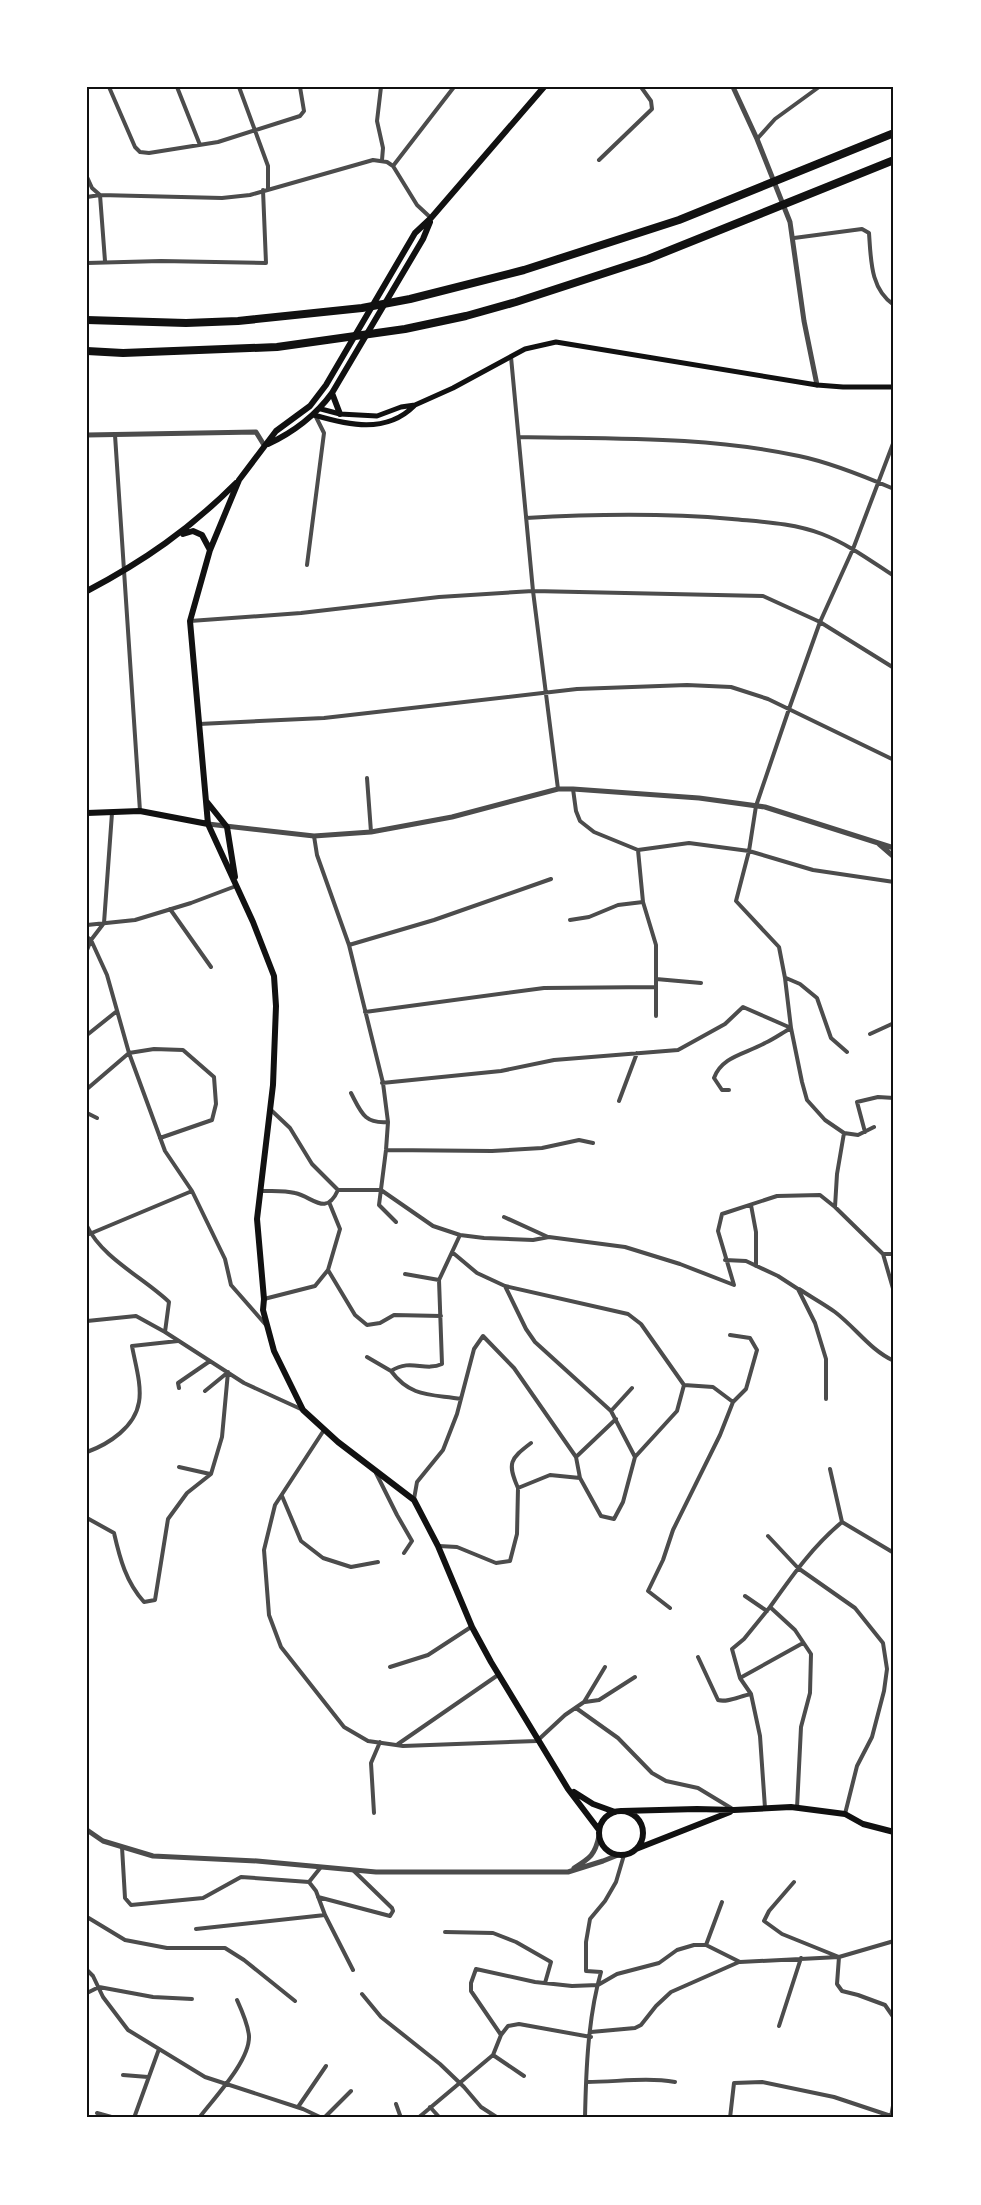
<svg xmlns="http://www.w3.org/2000/svg" width="981" height="2205" font-family="Cabin,sans-serif">
<style>
.lines{fill:none;stroke-linecap:round;stroke-linejoin:round}
.minor{stroke:#4c4c4c;stroke-width:4}
.tertiary{stroke:#4c4c4c;stroke-width:5}
.secondary{stroke:#111;stroke-width:5}
.primary{stroke:#111;stroke-width:6}
.motorway{stroke:#111;stroke-width:8}
.neatline{fill:none;stroke:#111;stroke-width:2}
</style>
<rect width="100%" height="100%" fill="#fff"/>
<g class="lines">
<path class="minor" d="M109 87 135 147 140 152 149 153 218 142 300 116 304 111 300 87
M177 87 200 145
M239 87 268 166V189
M381 87 377 121 383 148 382 160
M757 139 775 119 819 87
M599 160 652 109 651 101 641 87
M393 166 454 87
M87 177 92 188 100 195 105 261
M87 197 100 195 222 198 250 195 373 160 387 162 393 166 417 205 431 218
M794 238 862 229 869 233C871 259 870 289 894 305
M87 263 161 261 266 263 263 190
M511 357 533 591 558 789
M115 435 140 811
M519 437C613 439 706 436 799 456 828 462 866 477 894 489
M526 518C594 514 664 513 732 519 763 522 793 523 822 534 848 544 871 561 894 576
M307 565 324 433 315 415
M190 621 301 613 439 597 533 591 763 596 820 622 894 668
M199 724 324 718 577 689 687 685 731 687 768 699 894 760
M367 778 371 832
M573 789 576 811 580 821 594 832 638 850 689 843 749 851 813 870 894 882
M314 836 317 855 349 945 383 1083 388 1122 386 1150 379 1205 396 1222
M638 850 643 902 656 945V1016
M170 909 211 967
M570 920 589 917 618 905 643 902
M87 925 135 920 191 903 236 886
M87 937 91 940 107 975 129 1053 165 1151 192 1191 225 1259 231 1285 266 1325
M349 945 434 920 551 879
M87 950 91 940 104 923 112 813
M786 978 800 984 817 998 831 1038 847 1052
M656 979 701 983
M365 1012 544 988 656 987
M870 1034 894 1023
M87 1035 117 1011
M382 1083 501 1071 554 1060 678 1050 725 1024 743 1007 791 1028
M87 1089 129 1053 154 1049 183 1050 214 1077 216 1104 212 1120 160 1138
M729 1090H722L714 1078C722 1056 746 1054 765 1043 774 1039 782 1033 791 1028
M351 1093C361 1112 364 1124 388 1122
M619 1101 637 1053
M271 1110 290 1128 312 1164 338 1190H381L433 1226 460 1235 484 1238 533 1240 549 1237 625 1247 680 1264 734 1285 718 1231 722 1214 777 1196 820 1195 835 1207 883 1254 894 1292
M87 1113 97 1118
M865 1132 857 1102 878 1097 894 1098
M844 1133 858 1135 874 1127
M386 1150 492 1151 542 1148 579 1140 593 1143
M261 1191C271 1191 284 1190 295 1193 313 1197 326 1217 338 1190
M751 1205 756 1232V1266
M835 1207 837 1174 844 1133 825 1120 807 1100 802 1082 791 1028 785 978 779 947 736 901 749 851 756 806 789 709 820 622 853 549 894 441
M504 1217 548 1237
M87 1226C102 1258 144 1278 169 1302L165 1332
M87 1235 192 1191
M460 1235 439 1280 442 1364C424 1372 411 1358 391 1371 411 1398 432 1394 461 1399
M452 1252 477 1273 505 1286 628 1314 641 1324 684 1385 677 1411 635 1457
M883 1254H894
M725 1260 746 1261 778 1276 798 1289 815 1323 826 1359V1399
M328 1270 355 1315 367 1325 380 1323 394 1315 441 1316
M405 1274 439 1280
M799 1289C811 1297 824 1304 835 1312 856 1328 870 1350 894 1361
M264 1299 315 1286 328 1270 340 1229 329 1202
M87 1321 136 1316 165 1332 244 1383 303 1410
M730 1335 750 1338 757 1350 746 1389 733 1402
M367 1357 391 1371
M179 1388 178 1383 210 1361
M205 1391 227 1373
M611 1411 632 1388
M324 1430 275 1505 264 1550 269 1615 281 1647 344 1727 368 1741 403 1746 537 1741 565 1715 584 1702 605 1667
M87 1452C109 1444 135 1427 139 1402 142 1385 135 1363 132 1346L178 1341
M576 1457 616 1419
M179 1467 210 1474
M830 1469 842 1522
M376 1473 397 1515 412 1541 404 1553
M518 1488C507 1463 510 1459 531 1443
M282 1496 301 1541 323 1558 351 1567 378 1562
M414 1499 417 1482 443 1450 457 1414 474 1349 483 1336 514 1368 576 1457 580 1478 601 1516 614 1519 623 1502 635 1457 611 1411 535 1342 526 1329 505 1286
M87 1518 114 1533C120 1559 126 1582 144 1602L155 1600 168 1519 187 1493 211 1474 222 1437 228 1372
M768 1536 798 1568 855 1608 883 1643 887 1669 884 1691 872 1737 857 1766 845 1814
M439 1546 457 1547 496 1563 510 1561 517 1534 518 1488 550 1475 580 1478
M745 1596 767 1611
M770 1607C792 1576 812 1547 842 1522L894 1553
M670 1608 648 1591 663 1560 673 1530 720 1435 733 1402 713 1387 684 1385
M698 1657 718 1700C727 1703 740 1696 751 1694
M390 1667 428 1655 471 1627
M740 1678 803 1643
M585 1702 599 1700 635 1677
M576 1708 618 1738 652 1773 666 1781 698 1788 731 1808
M398 1744 498 1675
M765 1808 760 1736 751 1694 740 1678 732 1649 744 1639 770 1607 795 1630 811 1654 810 1693 801 1727 797 1808
M374 1813 371 1763 380 1742
M122 1847 125 1898 131 1905 203 1898 241 1877 309 1882
M321 1867 309 1882 316 1891 325 1915 353 1970
M794 1882 769 1911 764 1921 782 1934 839 1957 837 1984 842 1991 858 1995 885 2005 894 2018
M318 1897 390 1916 393 1911 392 1908 354 1871
M87 1917 125 1940 167 1948H225L244 1960 295 2001
M196 1929 325 1915
M445 1932 493 1933 516 1942 551 1962 545 1983
M706 1945 722 1902
M87 1970 93 1976 103 1997 128 2030 205 2077 303 2109 322 2118
M87 1993 99 1987 153 1997 192 1999
M362 1994 381 2017 440 2064 464 2087 481 2107 498 2118
M779 2026 801 1958
M591 2032 635 2028 641 2025 656 2006 671 1992 739 1962
M501 2035 471 1991V1983L476 1969 535 1982 572 1986 598 1985 617 1974 659 1963 677 1950 694 1945H706L740 1962 839 1957 894 1941
M493 2055 524 2076
M123 2075 148 2077
M587 2082C617 2082 646 2077 675 2082
M396 2104 401 2118
M298 2107 326 2066
M430 2107 440 2118
M97 2113 115 2118
M891 2117 894 2100
M134 2118 159 2049
M199 2118C214 2098 250 2061 249 2036 248 2024 242 2011 237 2000
M324 2118 351 2091
M418 2118 493 2055 501 2035 508 2026 519 2024 591 2037
M585 2118C586 2070 588 2017 601 1972L586 1971V1942L590 1919 605 1901 616 1882 624 1855
M730 2118 734 2083 762 2082 834 2097 891 2116"/>
<path class="tertiary" d="M733 87 757 139 790 222 804 321 817 385
M87 435 256 432 264 445
M208 824 314 836 371 832 452 817 558 789H573L699 798 765 807 894 848
M879 844 894 857
M87 1830 103 1841 153 1856 257 1861 376 1872H568L603 1861 618 1855
M574 1868C590 1858 595 1855 599 1836"/>
<path class="secondary" d="M321 409 340 414 377 416 401 407 415 405 453 388 525 349 556 342 817 385 843 387H894
M314 415C348 425 386 434 414 406"/>
<path class="primary" d="M544 87 431 218 415 233 326 385 310 406 276 431 239 480 210 550 190 621 208 824 253 922 274 976 276 1006 273 1085 257 1219 264 1299 263 1310 274 1351 303 1410 338 1442 414 1500 438 1546 472 1627 491 1662 568 1789 599 1830
M332 393 340 414
M268 444C292 433 316 415 332 393L423 239 430 222
M183 534 193 531 202 535 210 550
M87 591C144 561 190 529 236 483
M207 802 227 827 235 877
M87 813 140 811 208 824
M574 1792 593 1804 615 1812
M622 1811 697 1809 734 1810 791 1807 845 1814 863 1824 894 1832
M599 1833a22 22 0 1 1 44 0a22 22 0 1 1-44 0Z
M636 1849 730 1812"/>
<path class="motorway" d="M87 320 186 323 238 321 362 308 410 299 524 270 679 220 894 133
M87 351 123 353 277 347 405 329 466 316 516 302 648 259 894 160"/>
</g>
<rect width="981" height="2205" fill="none" stroke="#ffffff" stroke-width="177"/>
<rect x="88" y="88" width="804" height="2028" class="neatline"/>
</svg>
